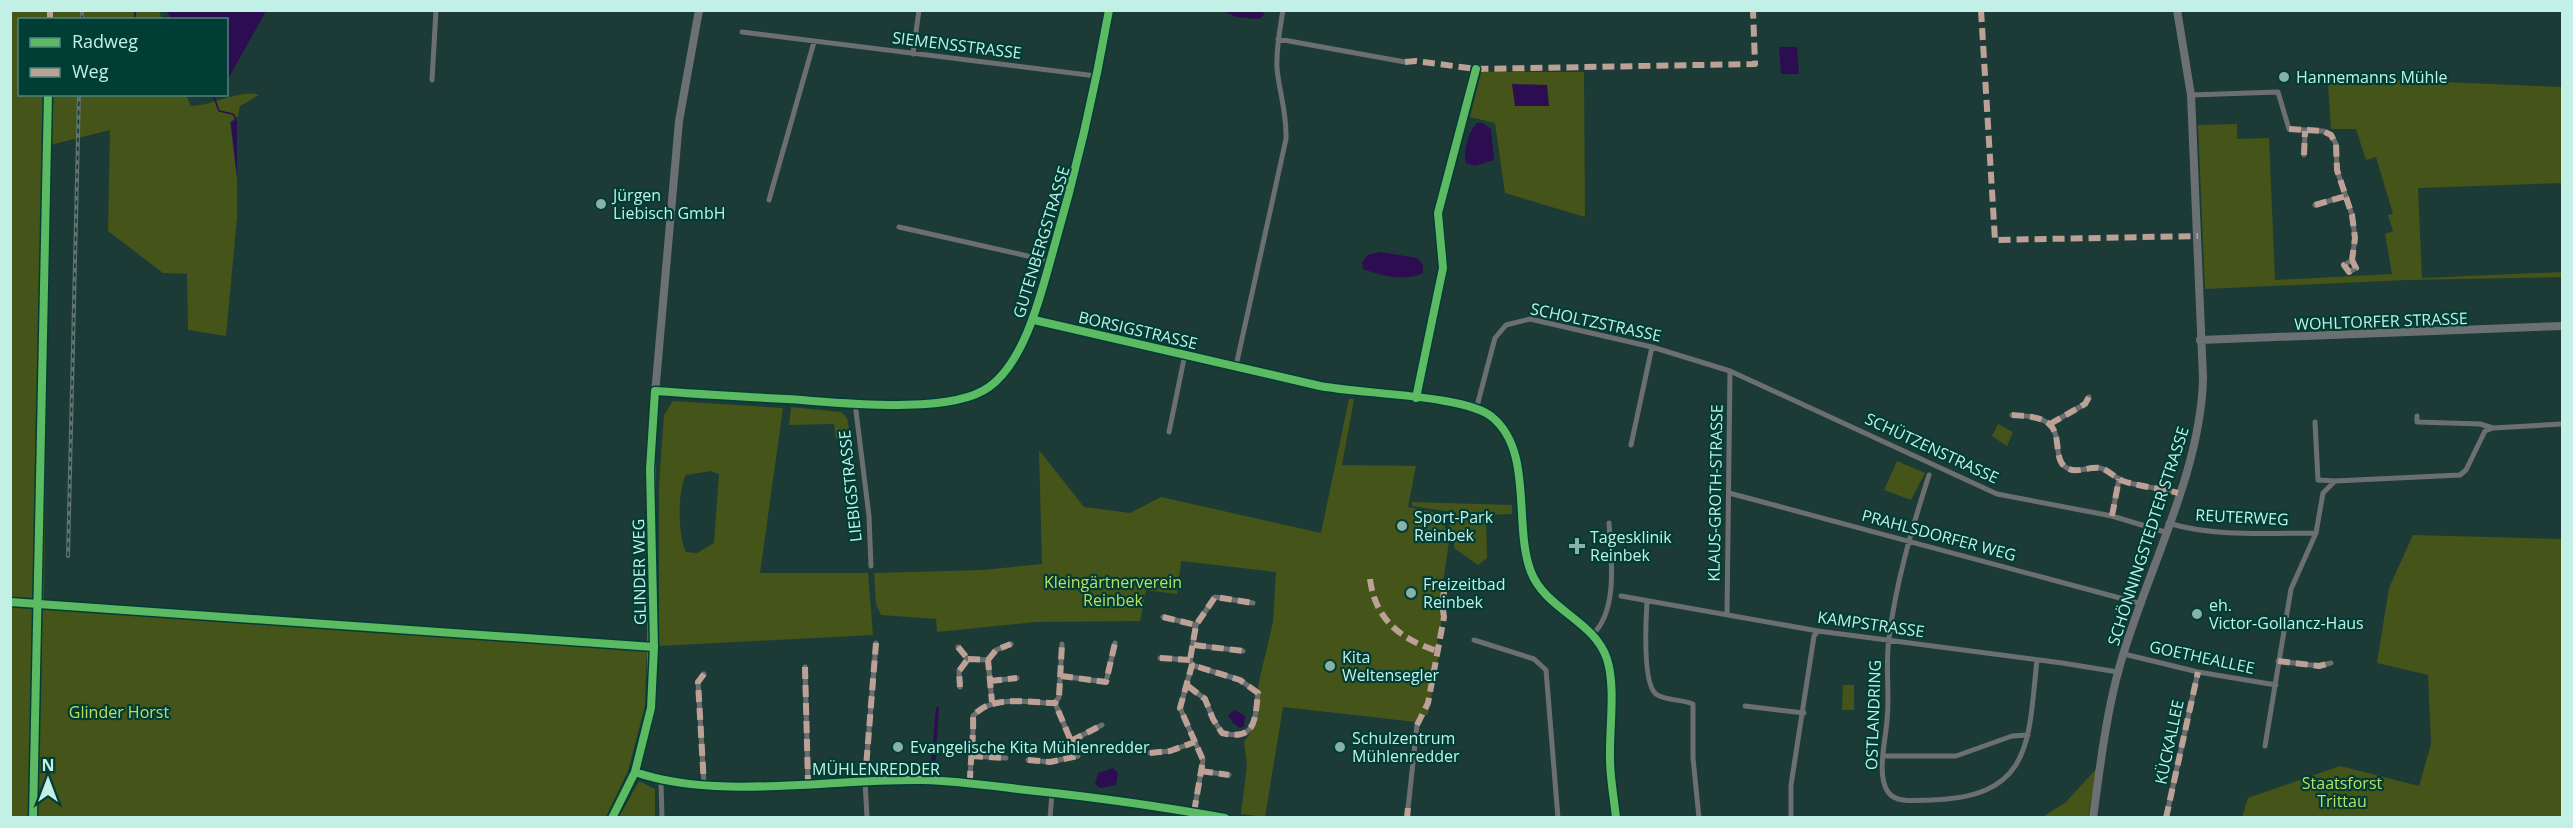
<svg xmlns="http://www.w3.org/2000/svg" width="2573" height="828" font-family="'Open Sans',sans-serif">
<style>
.green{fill:#455419;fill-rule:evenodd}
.water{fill:#2d0d51}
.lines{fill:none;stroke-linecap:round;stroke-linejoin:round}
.stream{stroke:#2d0d51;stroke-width:1.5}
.street{stroke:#6c6f70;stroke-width:5}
.secondary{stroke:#6b7172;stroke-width:8}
.rail-casing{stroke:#62716d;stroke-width:4}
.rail{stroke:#003d35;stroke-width:1.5;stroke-dasharray:4.5;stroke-linecap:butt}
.quiet{stroke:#bda197;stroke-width:6;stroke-dasharray:12 6;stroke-linecap:butt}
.cycleway-casing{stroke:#003d35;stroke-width:11}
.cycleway{stroke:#5cba63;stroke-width:8}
.poi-dot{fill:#88b1a8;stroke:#003d35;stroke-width:2}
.labels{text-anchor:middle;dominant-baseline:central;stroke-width:4.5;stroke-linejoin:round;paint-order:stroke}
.street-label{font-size:16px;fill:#c2f0e6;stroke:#003d35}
.poi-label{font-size:16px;fill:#c2f0e6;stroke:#003d35;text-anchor:start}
.park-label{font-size:16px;fill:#c1dd61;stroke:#003d35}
</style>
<rect width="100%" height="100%" fill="#1c3b36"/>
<path class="green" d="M10 11H159L162 19 20 20V94L186 95 191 106C210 106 243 88 259 95L240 106 238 116 230 122 237 179V217L226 336 188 330 187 274 163 273 108 231 110 130 50 145 44 600 647 646 645 706 628 771 606 817H11Z
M1481 72H1584L1585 217 1505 193 1495 123 1470 117Z
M2398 80 2562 87V183L2418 188 2422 278 2562 272V277L2407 280 2205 289 2198 125 2237 124V139L2269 138 2275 280 2392 274 2385 234 2393 231 2388 215 2393 214 2376 157 2366 160 2356 129H2331L2328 84Z
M1349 399H1354L1342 465 1416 466 1408 507 1446 515 1445 528 1450 535 1440 602 1443 616 1437 642 1441 645 1428 714 1416 722 1283 707 1265 817 1241 814 1247 765 1244 742 1256 724 1260 705 1258 686 1273 622 1276 572 1181 561 1177 594 1146 590 1140 621 1036 622 937 632 936 619 881 615 876 604 874 573 982 570 1042 564 1039 450 1084 507 1130 513 1161 497 1321 533Z
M673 401 783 408 760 573H868L873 635 659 646V485L664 415ZM711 471 719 474 714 543 697 553 686 552C678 537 677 491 686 475Z
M791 407 841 412 847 418 851 439H836L834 424 789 425Z
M1998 424 2013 432 2007 446 1992 436Z
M1897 461 1925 473 1911 500 1884 490Z
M1412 502 1512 505V514L1486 515 1487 558 1478 565 1454 548 1455 534 1449 528 1451 512 1412 506Z
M2413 535 2562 539V817H2242L2248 798 2340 766 2419 786 2431 744 2428 675 2377 663 2389 588Z
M1843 685H1854V710H1842Z
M2097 768 2088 817 2041 818 2066 802Z
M639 781 655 789V817H619Z"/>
<path class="water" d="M167 11H266L227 81 226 20 171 19Z
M1223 11H1263L1264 15 1259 19 1236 17Z
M1779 47H1797L1799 74H1781Z
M1512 84 1547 85 1549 106H1515Z
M236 119 237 122V176L231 123Z
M1477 123H1483L1491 129 1494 160 1475 166 1466 163C1462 153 1469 130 1477 123Z
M1380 252 1417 258 1423 265V273C1405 282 1382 276 1363 269L1362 262 1368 255Z
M936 707H939L935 775H930Z
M1235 710 1245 716 1244 727 1240 728 1233 723 1228 715Z
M1113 768 1118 773 1116 785 1100 788 1095 784 1098 773Z"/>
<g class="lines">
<path class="stream" d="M135 20V10
M214 97 219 111 233 114 236 119"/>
<path class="street" d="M742 32 1096 76
M1278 39 1405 62
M913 54 919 10
M432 80 436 10
M2191 95 2278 92 2289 129 2323 131 2331 135 2336 144 2337 170 2352 215 2355 238 2352 260 2344 265 2349 272 2356 268 2352 260
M2304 155 2305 131
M769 200 814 42
M2315 205 2346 196
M899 227 1050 261
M1034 320 1320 386C1360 394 1467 395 1492 417 1534 451 1513 526 1531 572 1546 610 1594 620 1607 659 1616 687 1609 730 1610 759 1610 778 1614 798 1616 818
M1236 366 1286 139C1287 112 1279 92 1277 68 1276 48 1280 29 1283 10
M655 391C699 394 743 397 787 399 835 402 950 416 989 387 1024 362 1040 298 1051 258 1075 176 1094 95 1109 10
M855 403 869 516 871 566
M1477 406 1495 338 1506 325 1530 319 1652 347 1730 371 1997 494 2112 516 2165 532
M2012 415C2024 416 2038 416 2048 423 2063 434 2052 460 2067 468 2077 474 2089 466 2100 468 2109 470 2115 478 2123 481 2141 487 2160 488 2178 493
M2417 416V422L2480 424 2493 428
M2315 422 2318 480 2335 481
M2050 424 2085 404 2089 397
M1169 432 1185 354
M1631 445 1652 347
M1929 475C1912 528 1896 582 1889 638 1885 665 1890 693 1887 720 1886 739 1876 775 1888 792 1896 804 1918 800 1931 800 2033 797 2028 742 2037 660
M1729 493 2142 604
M2112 516 2119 479
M2168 523C2214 537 2268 533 2316 533
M1621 596 1818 631 2062 663 2118 672
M1647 601C1646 619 1642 683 1656 694 1665 701 1682 699 1693 704V758L1699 818
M1727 615 1730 371
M1163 617 1196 625
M1592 635C1619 611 1611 555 1609 523
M1474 640 1534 659 1546 670 1558 818
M1194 645 1243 651
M958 647 968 659 959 671 960 687
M2124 654 2198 672 2276 685
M1160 658 1190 660
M968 659 988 660 992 702
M988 660 996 650 1011 644
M2278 661 2319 666 2331 663
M805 667 808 782
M704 674 698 682 704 785
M1061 676 1106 682 1115 643
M990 681 1017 678
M1188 686 1205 699 1213 719 1222 733C1256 741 1255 720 1258 693L1240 680 1192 665
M1745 706 1804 713
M1071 741 1102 725
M2265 746 2291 589 2316 533 2323 493 2335 481 2460 475 2466 470 2485 431 2493 428 2562 424
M1150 753 1170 751 1195 742
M971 756 1006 758
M1885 756H1956L2012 736 2028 735
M1028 760 1050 762 1078 756 1077 745 1071 741 1055 703
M1201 771 1229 775
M635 772C717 801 834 778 923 780 958 781 993 786 1027 790 1093 797 1159 806 1225 818
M661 782 662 818
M970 783C970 760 974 739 973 716 992 694 1029 703 1055 703L1059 697 1062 644
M867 818 865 780 876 643
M1050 818 1052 793
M1193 818 1203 760 1180 708 1192 665 1190 660 1196 625 1215 597 1253 603
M1407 818 1417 725
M1791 818V785L1814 636 1818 631
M2166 818 2198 672"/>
<path class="secondary" d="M2200 340 2562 326
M612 818 635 772 651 708 652 428 679 121 699 10
M2093 818C2100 767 2106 714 2120 665 2146 573 2201 473 2203 378L2191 95 2177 10"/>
<g class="rail-casing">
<path id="rail" d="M82 20V10
M68 556 79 94"/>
</g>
<use href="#rail" class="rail"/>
<path class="quiet" d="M1981 10 1995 240 2198 236
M50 20V10
M1405 62 1416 61 1476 69 1755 64 1753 10
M2289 129 2323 131 2331 135 2336 144 2337 170 2352 215 2355 238 2352 260 2344 265 2349 272 2356 268 2352 260
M2304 155 2305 131
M2315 205 2346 196
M2012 415C2024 416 2038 416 2048 423 2063 434 2052 460 2067 468 2077 474 2089 466 2100 468 2109 470 2115 478 2123 481 2141 487 2160 488 2178 493
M2050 424 2085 404 2089 397
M2112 516 2119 479
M1370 579C1375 619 1400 639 1437 651
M1163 617 1196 625
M1194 645 1243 651
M958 647 968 659 959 671 960 687
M1160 658 1190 660
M968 659 988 660 992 702
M988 660 996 650 1011 644
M2278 661 2319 666 2331 663
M805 667 808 782
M704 674 698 682 704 785
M1061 676 1106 682 1115 643
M990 681 1017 678
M1188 686 1205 699 1213 719 1222 733C1256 741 1255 720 1258 693L1240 680 1192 665
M1417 725 1428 703 1444 617 1442 603 1445 586
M1071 741 1102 725
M1150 753 1170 751 1195 742
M971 756 1006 758
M1028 760 1050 762 1078 756 1077 745 1071 741 1055 703
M1201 771 1229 775
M865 780 876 643
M970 783C970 760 974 739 973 716 992 694 1029 703 1055 703L1059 697 1062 644
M1194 812 1203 760 1180 708 1192 665 1190 660 1196 625 1215 597 1253 603
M1407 818 1408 808
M2166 818 2198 672"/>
<g class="cycleway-casing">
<path id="cycleway" d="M1034 320 1320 386C1360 394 1467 395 1492 417 1534 451 1513 526 1531 572 1546 610 1594 620 1607 659 1616 687 1609 730 1610 759 1610 778 1614 798 1616 818
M1416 398 1443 268 1438 213 1476 69
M10 602 654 647
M635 772C717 801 834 778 923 780 958 781 993 786 1027 790 1093 797 1159 806 1225 818
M33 818 48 94
M612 818 635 772 651 708 654 647 650 469 655 391C699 394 743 397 787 399 835 402 950 416 989 387 1024 362 1040 298 1051 258 1075 176 1094 95 1109 10"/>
</g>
<use href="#cycleway" class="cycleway"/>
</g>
<g class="poi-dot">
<circle cx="2284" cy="77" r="6"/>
<circle cx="601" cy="204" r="6"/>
<circle cx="1402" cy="526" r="6"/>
<path d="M1574 537h6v6h6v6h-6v6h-6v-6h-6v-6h6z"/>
<circle cx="1411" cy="593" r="6"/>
<circle cx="2197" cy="614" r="6"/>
<circle cx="1330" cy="666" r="6"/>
<circle cx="898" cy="747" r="6"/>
<circle cx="1340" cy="747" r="6"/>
</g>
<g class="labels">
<g class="street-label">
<text transform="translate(957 45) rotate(7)">SIEMENSSTRASSE</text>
<text transform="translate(1041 242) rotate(-73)">GUTENBERGSTRASSE</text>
<text transform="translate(2381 321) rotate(-2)">WOHLTORFER STRASSE</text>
<text transform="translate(1596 322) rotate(12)">SCHOLTZSTRASSE</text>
<text transform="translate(1138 330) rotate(13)">BORSIGSTRASSE</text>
<text transform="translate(1932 448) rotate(25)">SCHÜTZENSTRASSE</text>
<text transform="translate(850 486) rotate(-96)">LIEBIGSTRASSE</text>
<text transform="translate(1715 493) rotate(-89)">KLAUS-GROTH-STRASSE</text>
<text transform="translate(2242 517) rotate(3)">REUTERWEG</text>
<text transform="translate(1939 535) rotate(15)">PRAHLSDORFER WEG</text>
<text transform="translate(2148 536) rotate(-72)">SCHÖNNINGSTEDTER STRASSE</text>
<text transform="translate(639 572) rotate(-91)">GLINDER WEG</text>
<text transform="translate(1871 624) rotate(8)">KAMPSTRASSE</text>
<text transform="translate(2202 657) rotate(12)">GOETHEALLEE</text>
<text transform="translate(1873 715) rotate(-88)">OSTLANDRING</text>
<text transform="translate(2169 742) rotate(-78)">KÜCKALLEE</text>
<text x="876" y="769">MÜHLENREDDER</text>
</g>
<g class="poi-label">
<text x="2296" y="77">Hannemanns Mühle</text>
<text x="613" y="195">Jürgen<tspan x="613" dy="18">Liebisch GmbH</tspan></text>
<text x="1414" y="517">Sport-Park<tspan x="1414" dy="18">Reinbek</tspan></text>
<text x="1590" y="537">Tagesklinik<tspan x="1590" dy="18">Reinbek</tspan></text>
<text x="1423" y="584">Freizeitbad<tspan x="1423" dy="18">Reinbek</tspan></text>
<text x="2209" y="605">eh.<tspan x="2209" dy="18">Victor-Gollancz-Haus</tspan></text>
<text x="1342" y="657">Kita<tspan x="1342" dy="18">Weltensegler</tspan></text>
<text x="1352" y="738">Schulzentrum<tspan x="1352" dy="18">Mühlenredder</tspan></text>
<text x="910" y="747">Evangelische Kita Mühlenredder</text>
</g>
<g class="park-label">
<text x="1113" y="582">Kleingärtnerverein<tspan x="1113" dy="18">Reinbek</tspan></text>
<text x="119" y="712">Glinder Horst</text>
<text x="2342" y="783">Staatsforst<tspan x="2342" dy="18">Trittau</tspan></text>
</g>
</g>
<rect width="2573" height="828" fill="none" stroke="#c2f0e6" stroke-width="24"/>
<rect x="18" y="18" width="210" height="78" fill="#003d35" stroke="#4e857c" stroke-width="1.5"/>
<rect x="30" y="38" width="30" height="9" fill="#5cba63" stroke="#4e857c" stroke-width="1.5"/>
<text x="72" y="48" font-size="18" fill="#c2f0e6">Radweg</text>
<rect x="30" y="68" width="30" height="9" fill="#bda197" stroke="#4e857c" stroke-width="1.5"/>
<text x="72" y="78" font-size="18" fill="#c2f0e6">Weg</text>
<g transform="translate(48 780)" stroke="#003d35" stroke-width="4.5" paint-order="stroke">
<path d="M0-4.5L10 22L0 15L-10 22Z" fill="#c2f0e6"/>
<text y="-9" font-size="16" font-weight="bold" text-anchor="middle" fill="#c2f0e6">N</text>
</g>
</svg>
